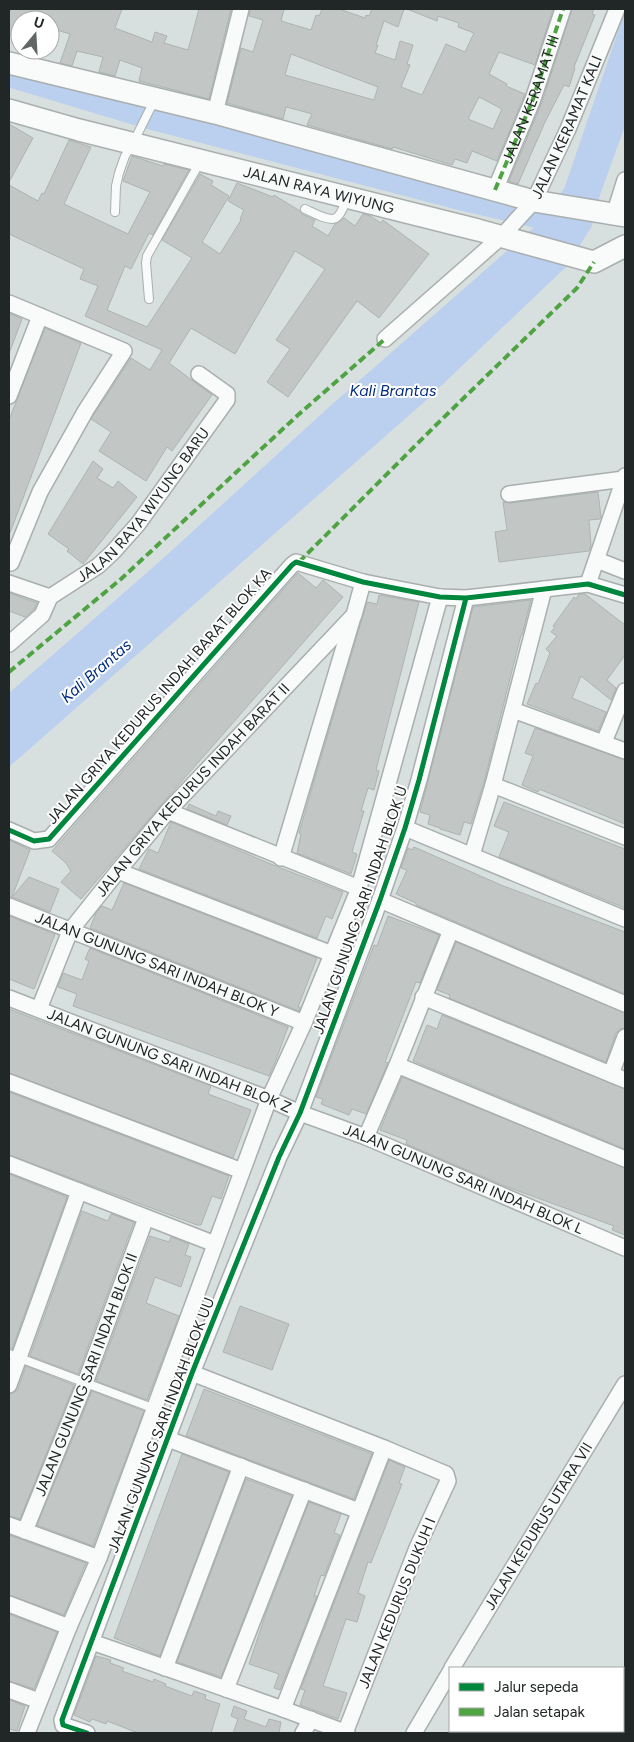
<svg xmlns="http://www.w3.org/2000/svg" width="634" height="1742" font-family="Figtree,sans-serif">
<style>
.water{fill:#bbcfee}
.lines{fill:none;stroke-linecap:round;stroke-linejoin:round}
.river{stroke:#bbcfee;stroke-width:22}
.building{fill:#c2c7c6;stroke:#adb3b1;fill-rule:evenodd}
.lane-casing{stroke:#a9afae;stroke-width:10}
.street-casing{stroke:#a9afae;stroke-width:18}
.secondary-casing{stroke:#a9afae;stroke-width:24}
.lane{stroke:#f9fafa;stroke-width:8}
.street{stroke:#f9fafa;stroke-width:15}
.secondary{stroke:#f9fafa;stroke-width:21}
.quiet{stroke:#50a342;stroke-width:4;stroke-dasharray:8 4;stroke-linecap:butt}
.cycleway-casing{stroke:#fff;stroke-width:8}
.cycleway{stroke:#00873e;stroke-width:5}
.labels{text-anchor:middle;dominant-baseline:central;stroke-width:4;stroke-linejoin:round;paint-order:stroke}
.street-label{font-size:15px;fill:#212626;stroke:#fff}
.water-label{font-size:16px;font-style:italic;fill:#012c7f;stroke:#fff}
</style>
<rect width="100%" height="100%" fill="#d8e0df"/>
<path class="water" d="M625 11V126L600 195 592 226 566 267 422 404 9 767V693L158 563 328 408 533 228 564 189Z"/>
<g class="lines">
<path class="river" d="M9 76 145 117 464 200 537 217 572 220"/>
</g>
<path class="building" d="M9 9H122L115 28 152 42 155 32 167 36 164 43 188 50 199 9H231L209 99 139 81 142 68 120 60 115 76 99 72 103 57 77 51 72 66 60 63 70 34 50 28V20H20V38L9 35Z
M250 9H284L281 21 311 30 316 15 319 16 322 9H339L365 18 366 15 369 16 372 9H404L398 27 384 21 376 45H378L375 53 395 60 400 41 413 45 407 64 410 65 401 87 422 95 446 44 465 52 474 33 458 27 459 23 438 16 437 21 407 9H553L535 65 499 52 489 74 507 84 506 86 525 94 497 161 472 151 467 163 455 159 452 165 393 147 392 149 307 125 312 114 298 110 286 107 283 119 227 103 241 48 253 52 263 20 249 16ZM291 54 378 87 374 100 285 75ZM479 97 502 109 493 129 468 119Z
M572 9H594L592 14 595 15 574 67 575 68 569 87 564 85 545 122 518 184 509 181 542 102Z
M9 124 33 138 9 182Z
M69 140 91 147 64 204 128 234 150 192 123 181 132 156 163 166 164 164 189 170 153 235 149 233 131 269 125 266 107 310 147 327 192 258 162 240 200 174 213 181 211 185 229 196 202 242 220 254 241 220 240 219 244 210 228 201 237 183 273 197 274 195 300 211 302 214 315 220 312 226 328 236 335 224 344 218 355 226 363 214 370 216 381 223 383 220 429 254 379 318 357 301 288 397 267 382 290 349 276 340 325 269 295 251 235 354 191 328 169 363 212 395 172 451 167 447 146 481 99 451 111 432 91 419 131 358 150 370 162 350 85 316 98 286 80 279 84 269 9 234V185L38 201 42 193 44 194Z
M9 313 22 319 10 351H9Z
M45 328 81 343 10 533 9 420Z
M93 461 103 469 97 478 113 488 118 481 137 497 83 564 67 551 69 549 48 534Z
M598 492 601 517 600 519 589 520 591 545 589 551 499 562 495 532 507 530 503 502 510 503Z
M298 573 316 588 323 580 343 597 161 805 81 899 61 882 71 871 66 863 52 851Z
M9 593 37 603 34 609 25 617 9 611Z
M579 594H585L625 625V655L607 680 616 688 611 700 581 676 572 698 606 712 598 731 527 704 536 683 538 684 550 653 546 649 557 636 551 632 555 627 553 626 574 597 576 599Z
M379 595 419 602 376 770 379 771 374 790 368 788 361 811H364L352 852 357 854 351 874 297 853 301 834 299 833 316 774 367 602 377 604Z
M531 600 522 635H521L484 782 471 824 464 822 460 835 440 829V828L428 824 430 815 420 812 473 607Z
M535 728 625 760V824L539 789 538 792 522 785 533 756 525 753Z
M504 802 625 849V908L499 857 509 832 494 826Z
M189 804 216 816 218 811 231 816 227 825 187 809Z
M171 822 278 867 343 892 332 919 326 916 317 938 139 869 149 849 158 853Z
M9 840 30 850 12 897H9Z
M414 847 501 885 625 932V994L416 905V903L396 894 407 870 401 868 408 848 412 850Z
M29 877 59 889 50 912 12 897Z
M124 883 317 958 298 1007H300L299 1011 90 928 96 913 102 906 112 910Z
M9 916 55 934 34 989 9 979Z
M388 916 439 935 420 983 416 982 414 987 385 1062 388 1063 366 1114 352 1109 349 1115 321 1104 323 1099 316 1097 374 945 377 946Z
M456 942 625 1013V1028L619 1029 616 1033 606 1062 449 998 450 995 437 990Z
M90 948 288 1027 276 1060 269 1076 73 1006 77 994 58 987 63 973 82 980 89 961 85 959Z
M9 1009 211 1086 208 1094 251 1110 233 1158 9 1073Z
M318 1014 326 1018 321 1031 312 1028Z
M442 1015 625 1089V1149L413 1061 427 1025 437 1029Z
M402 1077 625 1168V1235L612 1230 614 1226 502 1185 406 1144 407 1140 380 1130Z
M9 1092 229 1176 221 1199 212 1196 201 1225H197L9 1155Z
M9 1174 67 1197 12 1349 9 1348Z
M82 1211 108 1221 111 1214 134 1222 78 1374 30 1356Z
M150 1236 169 1242 171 1237 189 1244 185 1255 191 1257 181 1287 155 1277 146 1303 179 1316 147 1400 96 1381Z
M240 1306 289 1324 272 1370 223 1352Z
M26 1366 74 1385 20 1519 9 1516V1394L15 1392 18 1389Z
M204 1389 372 1454 354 1499 186 1436Z
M92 1391 144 1411 93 1546 37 1525Z
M182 1454 229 1472 160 1656 114 1638Z
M389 1460 405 1467 399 1483 402 1484 371 1563 368 1562 358 1593 365 1596 357 1622 346 1619 323 1686 347 1693 338 1719 300 1705 305 1690 301 1689Z
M246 1479 292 1496 221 1677 177 1662Z
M309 1502 341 1514 334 1533 340 1535 324 1576 321 1575 314 1596H317L280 1690 274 1688 279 1674 249 1664 266 1613Z
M9 1535 86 1563 64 1615 9 1595Z
M9 1614 57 1632 34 1689 9 1681Z
M96 1656 111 1660 110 1663 124 1668 122 1671 153 1682 154 1679 166 1684 165 1686 192 1696 194 1691 206 1695 205 1699 220 1704 211 1733H138L107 1721 106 1724 92 1719 90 1722 74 1715Z
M9 1700 25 1706 17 1731 9 1729Z
M234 1706 247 1711 244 1719 266 1727 269 1719 281 1722 279 1733H233L238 1719 231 1716Z"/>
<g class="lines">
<g class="lane-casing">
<path id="lane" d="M305 209C312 212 329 222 336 218 342 214 344 205 347 199
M115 212 116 186 119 173 125 156 133 143 154 101
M149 299 146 263 147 256 200 162
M9 1354 155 1409"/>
</g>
<g class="street-casing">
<g id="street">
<path d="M215 113 241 9"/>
<path d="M495 190 533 99 563 9"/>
<path d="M614 215 625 180"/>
<path d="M9 303 124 351 86 410 40 492 11 563 9 562"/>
<path id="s1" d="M385 339 502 236 534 201 568 129 617 9"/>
<path d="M9 396 40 316"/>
<path d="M509 494 624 479"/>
<path d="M597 560 625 571"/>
<path id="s2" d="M9 583 50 597 98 566 113 552 138 524 227 400V394L199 374"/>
<path d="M588 584 625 476"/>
<path d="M9 644 42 615 50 597"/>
<path d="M513 710 625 751"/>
<path d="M604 742 625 691"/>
<path d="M493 785 625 837"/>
<path d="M168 811 359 888"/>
<path d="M405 828 625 919"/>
<path d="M9 830 34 841 49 839 276 583 292 565 296 562 363 582 440 597 466 598 588 584 625 595"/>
<path d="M472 855 493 785 544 589"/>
<path d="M281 858 353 617"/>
<path d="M118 871 332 954"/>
<path d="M380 900 625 1004"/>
<path id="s3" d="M9 906 304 1023"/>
<path d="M423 997 625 1080"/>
<path id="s4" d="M9 998 269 1099 300 1113 366 1137 625 1248"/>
<path id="s5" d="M39 1009 70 931 118 871 168 811 354 615 363 582"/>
<path d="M397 1065 625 1159"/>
<path d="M611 1074 625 1037"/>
<path d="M9 1082 242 1171"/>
<path d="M366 1137 397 1065 451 930"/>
<path d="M9 1164 215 1244"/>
<path d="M192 1373 384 1448 446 1474 448 1481 417 1548 345 1733"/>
<path d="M9 1385 79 1191"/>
<path d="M168 1439 359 1511"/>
<path d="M9 1525 99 1558"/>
<path id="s6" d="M25 1531 85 1383 146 1218"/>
<path d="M9 1604 69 1627"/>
<path d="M92 1642 283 1709 347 1733"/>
<path d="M165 1668 241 1466"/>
<path id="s7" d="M452 1668 625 1384"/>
<path d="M226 1689 304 1490"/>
<path d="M9 1690 39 1701"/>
<path d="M283 1709 384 1448"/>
<path d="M577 1731 582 1733"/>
<path d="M27 1733 69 1627 99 1558 269 1099 304 1023 359 888 440 597"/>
<path d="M87 1733 63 1725 62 1720 192 1373 279 1157 300 1113 380 900 405 828 419 780 466 598"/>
<path d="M303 1733 311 1719"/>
<path d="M414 1733 450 1672"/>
</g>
</g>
<g class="secondary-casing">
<g id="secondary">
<path d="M9 63 215 113 534 201 625 216"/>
<path id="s8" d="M9 110 79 130 478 230 594 262 625 246"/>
</g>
</g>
<use href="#lane" class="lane"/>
<use href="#street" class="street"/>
<use href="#secondary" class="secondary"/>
<g class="quiet">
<path id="s9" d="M495 190 533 99 563 9"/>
<path d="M299 562 436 425 577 288 594 262"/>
<path d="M9 672 121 579 298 415 385 339"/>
</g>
<g class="cycleway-casing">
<path id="cycleway" d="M9 830 34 841 49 839 276 583 292 565 296 562 363 582 440 597 466 598 588 584 625 595
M87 1733 63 1725 62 1720 192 1373 279 1157 300 1113 380 900 405 828 419 780 466 598"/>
</g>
<use href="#cycleway" class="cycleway"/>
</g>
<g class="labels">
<g class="street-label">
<text stroke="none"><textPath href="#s9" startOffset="98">JALAN KERAMAT III</textPath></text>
<text stroke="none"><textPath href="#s1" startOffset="284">JALAN KERAMAT KALI</textPath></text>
<text stroke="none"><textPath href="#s8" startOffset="320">JALAN RAYA WIYUNG</textPath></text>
<text stroke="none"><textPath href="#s2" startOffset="176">JALAN RAYA WIYUNG BARU</textPath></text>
<text transform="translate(159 696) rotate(-49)">JALAN GRIYA KEDURUS INDAH BARAT BLOK KA</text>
<text stroke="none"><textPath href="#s5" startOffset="271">JALAN GRIYA KEDURUS INDAH BARAT II</textPath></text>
<text transform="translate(360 910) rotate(-71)">JALAN GUNUNG SARI INDAH BLOK U</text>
<text stroke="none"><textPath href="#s3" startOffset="159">JALAN GUNUNG SARI INDAH BLOK Y</textPath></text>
<text stroke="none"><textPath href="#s4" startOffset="172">JALAN GUNUNG SARI INDAH BLOK Z</textPath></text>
<text stroke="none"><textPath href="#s4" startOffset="489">JALAN GUNUNG SARI INDAH BLOK L</textPath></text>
<text stroke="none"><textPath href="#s6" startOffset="168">JALAN GUNUNG SARI INDAH BLOK II</textPath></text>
<text transform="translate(161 1425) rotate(-69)">JALAN GUNUNG SARI INDAH BLOK UU</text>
<text stroke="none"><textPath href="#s7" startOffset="166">JALAN KEDURUS UTARA VII</textPath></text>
<text transform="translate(397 1603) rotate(-68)">JALAN KEDURUS DUKUH I</text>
</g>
<g class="water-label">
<text x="393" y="390">Kali Brantas</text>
<text transform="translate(96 671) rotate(-41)">Kali Brantas</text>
</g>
</g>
<rect width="634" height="1742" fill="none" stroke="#212626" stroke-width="20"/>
<rect x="449" y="1667" width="175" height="65" fill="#ffffff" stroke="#a6a8a8"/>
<rect x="459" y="1683" width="25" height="8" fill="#00873e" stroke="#a6a8a8"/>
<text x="494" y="1692" font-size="15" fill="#212626">Jalur sepeda</text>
<rect x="459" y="1708" width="25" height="8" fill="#50a342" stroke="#a6a8a8"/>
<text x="494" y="1717" font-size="15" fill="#212626">Jalan setapak</text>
<g transform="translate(35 35) rotate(18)"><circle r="24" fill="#ffffff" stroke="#a6a8a8"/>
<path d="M0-4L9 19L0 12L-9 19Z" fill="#616767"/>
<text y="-8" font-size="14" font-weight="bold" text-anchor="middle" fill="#212626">U</text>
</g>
</svg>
